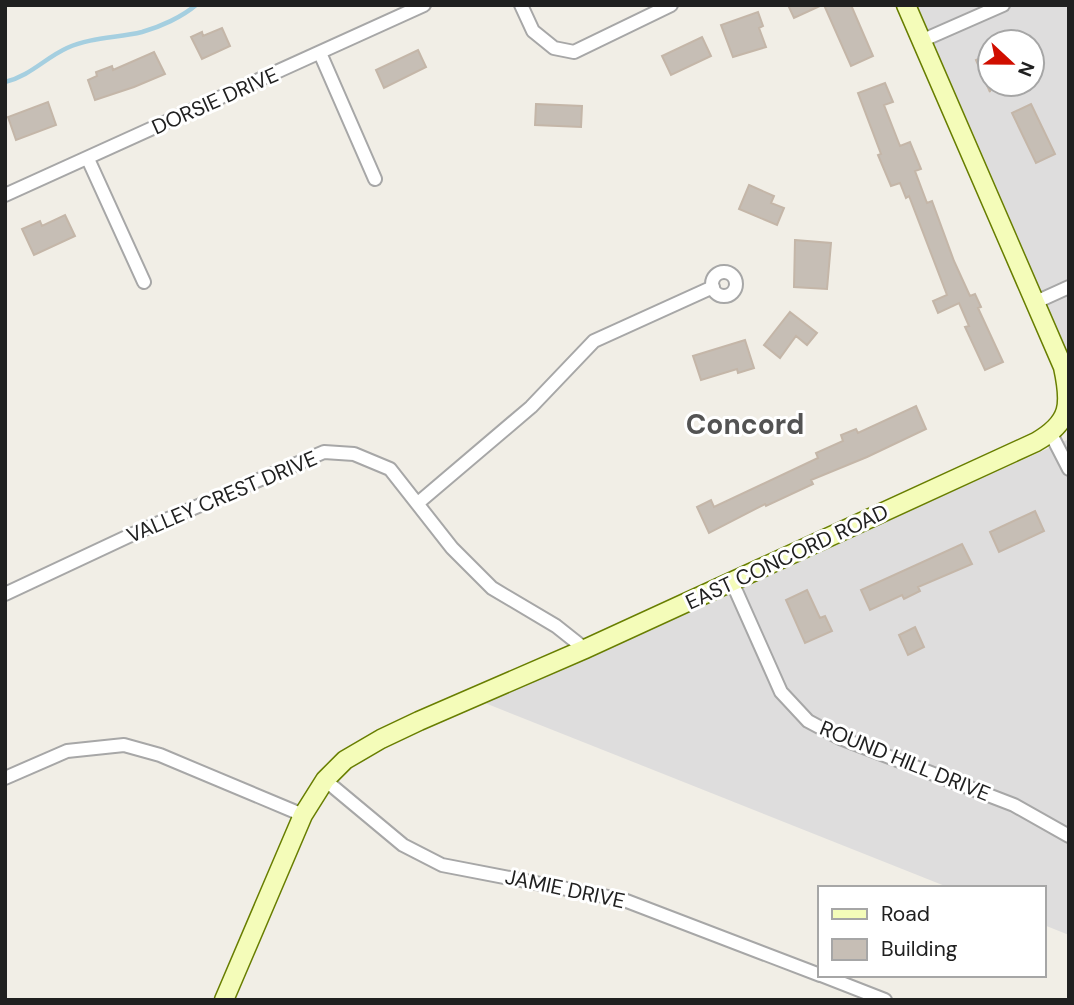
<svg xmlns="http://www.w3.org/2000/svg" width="1074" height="1005" font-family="'DM Sans',sans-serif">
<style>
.residential{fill:#dedddd;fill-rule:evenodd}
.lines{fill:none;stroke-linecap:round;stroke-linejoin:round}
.stream{stroke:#a5cfe0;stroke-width:4.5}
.building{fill:#c6beb5;stroke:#c4b6a8;stroke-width:2}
.street-casing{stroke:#a7a7a7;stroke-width:16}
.secondary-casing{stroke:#687e00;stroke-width:21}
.street{stroke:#fff;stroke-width:12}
.secondary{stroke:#f4fcb9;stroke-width:18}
.labels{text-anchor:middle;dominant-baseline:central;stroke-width:6;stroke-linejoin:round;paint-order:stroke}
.street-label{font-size:21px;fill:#202020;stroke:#fff}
.district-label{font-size:28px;font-weight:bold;fill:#535353;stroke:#fff}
</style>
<rect width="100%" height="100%" fill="#f1eee6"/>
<path class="residential" d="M917 5H1069V359L1000 195ZM990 42H1032V84H990Z
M1069 439V935L1044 925V888H950L485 703Z"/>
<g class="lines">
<path class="stream" d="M5 82C30 76 45 58 67 48 91 37 118 38 142 32 160 27 182 17 196 5"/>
</g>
<path class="building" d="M788 5H822L794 18Z
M824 5H851L873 56 851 66Z
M758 12 763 26 759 28 766 47 733 57 721 25Z
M222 28 230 46 202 59 191 37 202 32 203 36Z
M702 37 711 56 671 75 662 56Z
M418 50 426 67 384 88 376 70Z
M154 52 165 74 134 87 95 100 88 80 97 76 96 72 112 66 113 70Z
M990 54V92L976 60Z
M885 83 893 102 884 105 900 146 910 142 921 169 915 171 927 203 932 201 954 261 970 296 975 294 981 307 978 308 1003 362 985 370 965 327 969 326 959 303 938 313 933 301 947 295 909 196 906 198 900 183 891 186 878 155 881 154 858 93Z
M48 102 56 125 16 140 8 117Z
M536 104 582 106 581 127 535 125Z
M1031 104 1055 154 1036 163 1012 113Z
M749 185 774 196 771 203 784 208 777 225 739 209Z
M65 215 75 236 34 255 22 229 40 221 42 226Z
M795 240 831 243 827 289 794 287Z
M790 312 817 333 807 345 796 336 780 358 764 345Z
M745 340 754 368 738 373 737 369 701 380 693 356Z
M916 406 926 429 867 457 811 480 813 484 766 506 765 504 709 533 697 507 711 500 714 507 818 458 816 453 843 441 841 435 856 429 858 433Z
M1035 511 1044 531 999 552 990 532Z
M962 544 972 564 918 587 920 591 904 599 902 595 870 610 861 590Z
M807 590 820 618 825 616 832 631 805 643 786 600Z
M915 627 924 647 908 655 899 635Z"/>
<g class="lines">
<g class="street-casing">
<path id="street" d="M521 5 533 31 554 48 574 52 671 5
M921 41 1003 5
M320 53 375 179
M88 159 144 282
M5 195 424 5
M712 284a12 12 0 1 1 24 0a12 12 0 1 1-24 0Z
M1036 302 1069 287
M1051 434 1069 469
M418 503 531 407 594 341 713 287
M732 582 781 692 808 721 840 738 1014 805 1069 836
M5 594 133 534 324 452 354 454 390 469 452 548 492 588 556 626 585 649
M5 778 67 751 124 745 160 755 303 815
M325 780 403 845 442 865 624 900 820 975
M821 975 885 1000"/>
</g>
<g class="secondary-casing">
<path id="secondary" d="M224 1000 303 815 325 780 345 760 381 739 419 721 585 649 1036 442C1071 422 1071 404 1063 367L906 5"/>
</g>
<use href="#street" class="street"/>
<use href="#secondary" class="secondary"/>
</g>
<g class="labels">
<g class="street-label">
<text transform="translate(215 101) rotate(-24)">DORSIE DRIVE</text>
<text transform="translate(222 497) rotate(-23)">VALLEY CREST DRIVE</text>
<text transform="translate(787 557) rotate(-25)">EAST CONCORD ROAD</text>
<text transform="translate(905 761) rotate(22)">ROUND HILL DRIVE</text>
<text transform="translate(565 889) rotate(12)">JAMIE DRIVE</text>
</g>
<g class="district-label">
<text x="745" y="424">Concord</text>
</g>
</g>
<rect width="1074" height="1005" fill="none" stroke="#202020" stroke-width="14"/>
<rect x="818" y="886" width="228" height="91" fill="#ffffff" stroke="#a6a6a6" stroke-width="2"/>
<rect x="832" y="909" width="35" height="10" fill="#f4fcb9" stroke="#a6a6a6" stroke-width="2"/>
<text x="881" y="921" font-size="21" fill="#202020">Road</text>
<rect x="832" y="939" width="35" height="21" fill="#c6beb5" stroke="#a6a6a6" stroke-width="2"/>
<text x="881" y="956" font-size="21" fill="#202020">Building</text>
<g transform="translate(1011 63) rotate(112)"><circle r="33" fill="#ffffff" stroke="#a6a6a6" stroke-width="2"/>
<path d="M0-5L12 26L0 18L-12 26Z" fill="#d00e00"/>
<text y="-10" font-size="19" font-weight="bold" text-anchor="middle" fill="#202020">N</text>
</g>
</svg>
